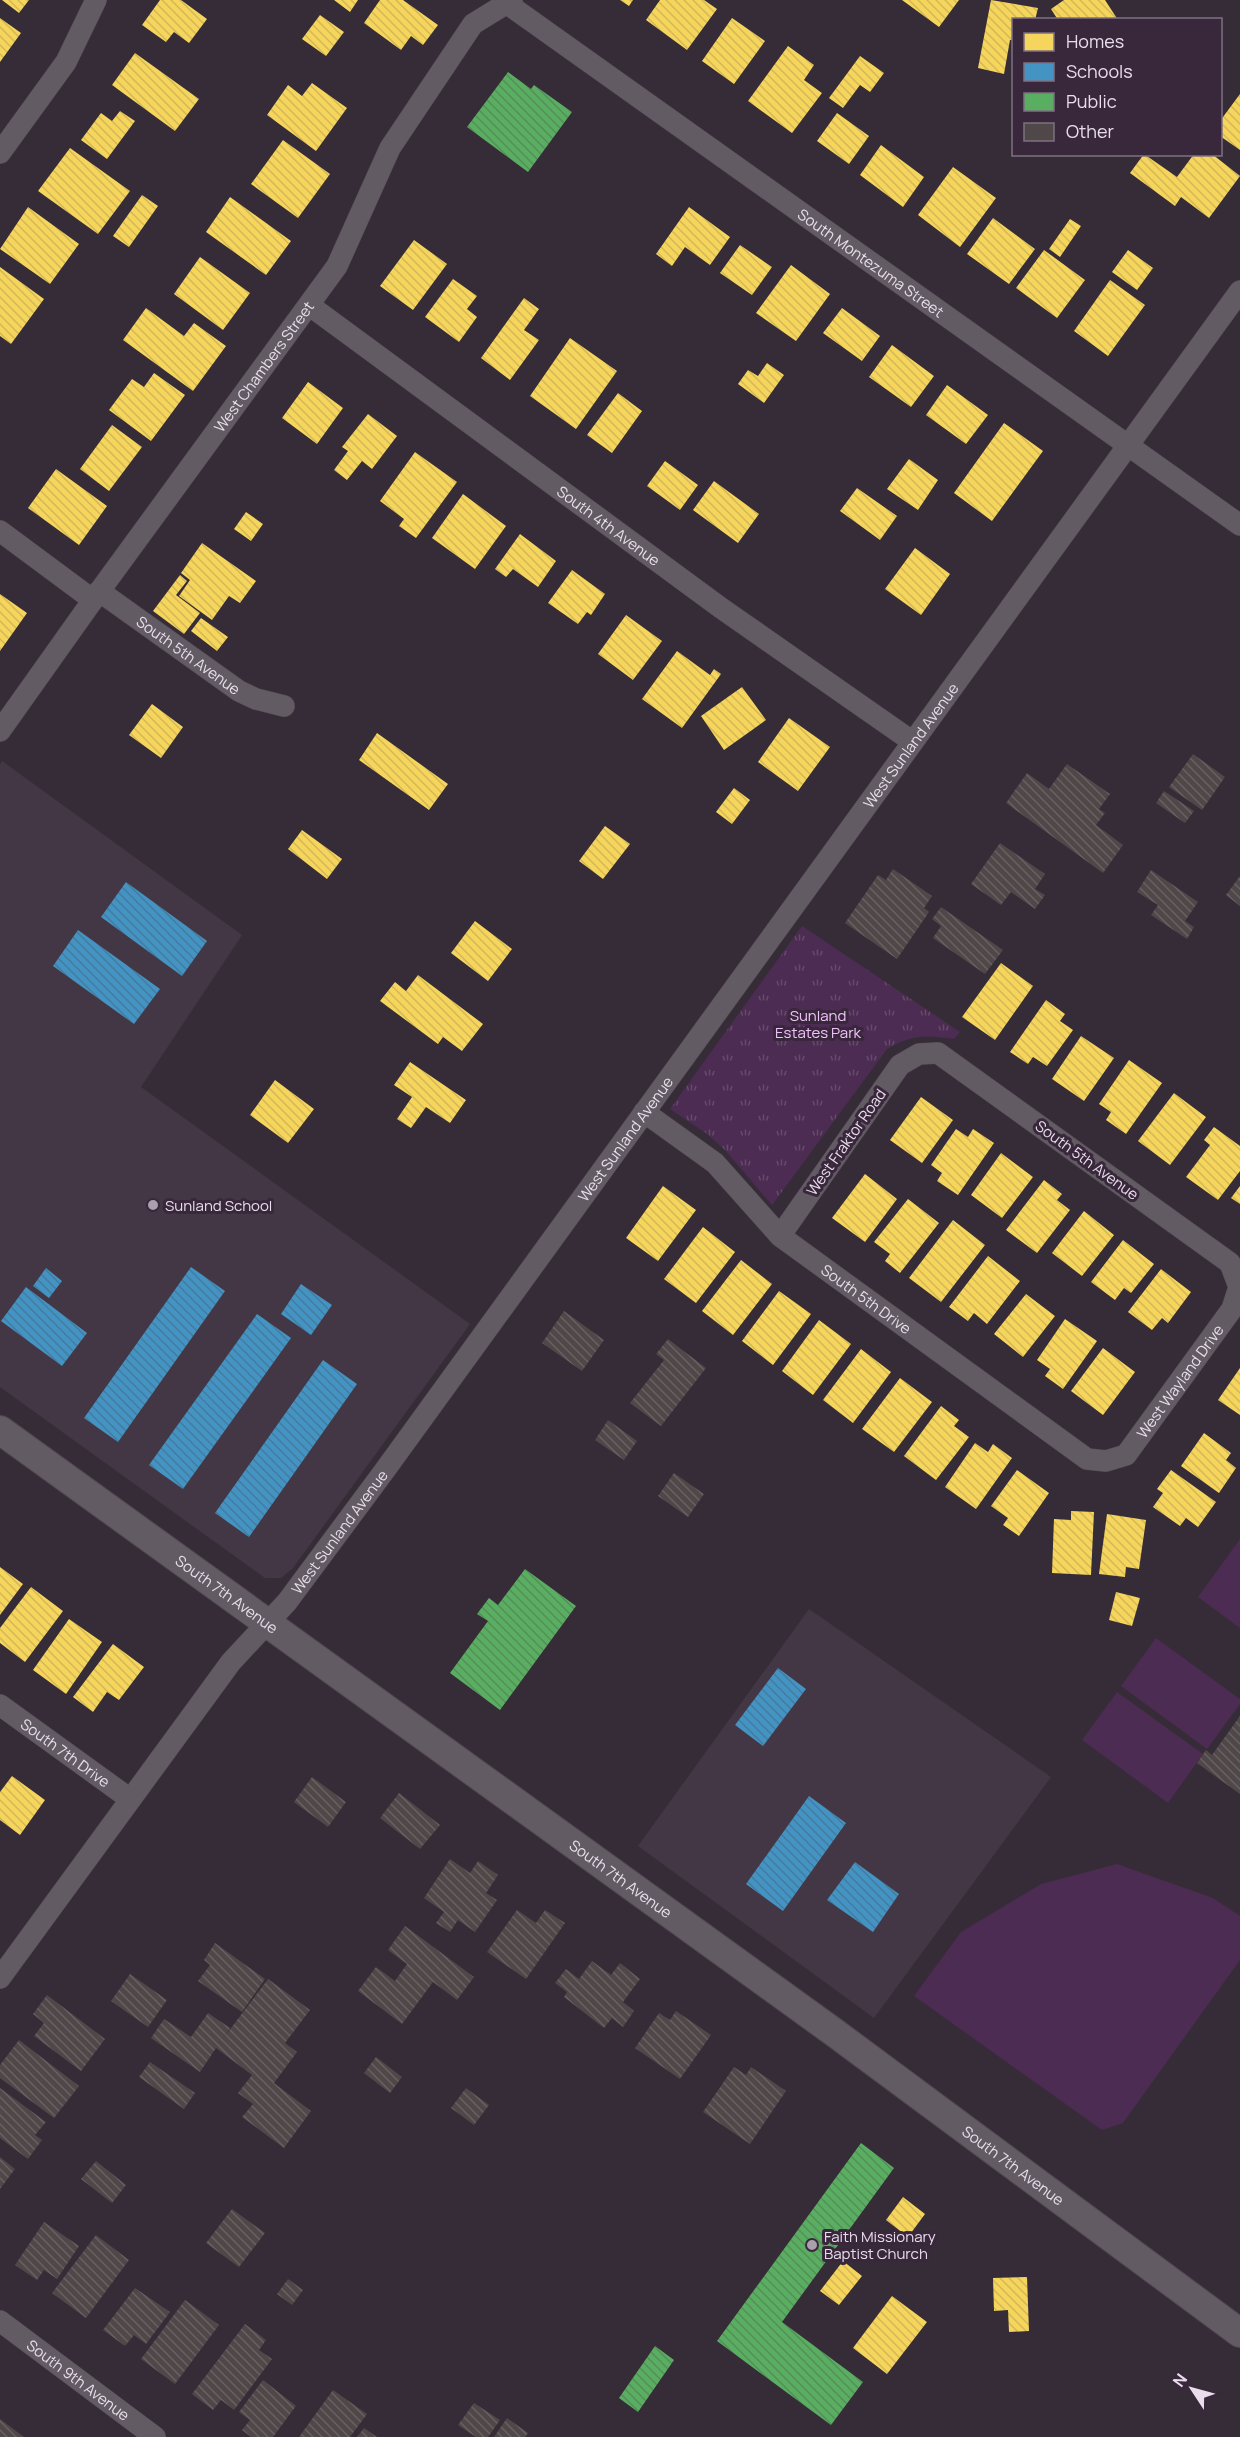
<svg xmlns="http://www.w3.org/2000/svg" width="1240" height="2437" font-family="Manrope,sans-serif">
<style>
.education{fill:#443745}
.park{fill:url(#park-tufts)}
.garden{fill:#4c2c52}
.homes{fill:url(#homes-back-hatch)}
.schools{fill:url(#schools-back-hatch)}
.public{fill:url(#public-back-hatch)}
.building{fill:url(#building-back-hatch)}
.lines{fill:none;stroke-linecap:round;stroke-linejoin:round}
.minor-casing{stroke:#524a53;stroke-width:22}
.secondary-casing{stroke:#524a53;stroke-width:30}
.minor{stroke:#625b64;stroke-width:21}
.secondary{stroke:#625b64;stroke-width:28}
.poi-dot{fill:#aa9fac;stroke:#39273c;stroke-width:2}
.labels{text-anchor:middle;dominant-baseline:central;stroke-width:6;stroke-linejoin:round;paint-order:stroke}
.street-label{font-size:15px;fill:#e9ddeb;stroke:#39273c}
.park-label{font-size:15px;fill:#f1c2fb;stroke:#39273c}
.poi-label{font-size:15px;fill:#e9ddeb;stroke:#39273c;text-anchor:start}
</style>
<defs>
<pattern id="park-tufts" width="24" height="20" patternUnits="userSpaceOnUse" patternTransform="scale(1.5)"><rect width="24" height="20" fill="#4c2c52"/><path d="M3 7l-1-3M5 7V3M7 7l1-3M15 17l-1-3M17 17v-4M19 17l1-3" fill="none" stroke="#664a6b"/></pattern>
<pattern id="homes-back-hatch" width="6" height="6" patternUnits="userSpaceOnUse" patternTransform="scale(1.5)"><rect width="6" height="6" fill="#f6d55c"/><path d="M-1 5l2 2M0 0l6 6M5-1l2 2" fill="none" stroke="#d3b858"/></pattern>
<pattern id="schools-back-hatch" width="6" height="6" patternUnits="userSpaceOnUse" patternTransform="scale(1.5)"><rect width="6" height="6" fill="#4393c3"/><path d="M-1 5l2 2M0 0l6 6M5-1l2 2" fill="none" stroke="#447b9e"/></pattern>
<pattern id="public-back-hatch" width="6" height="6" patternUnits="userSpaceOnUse" patternTransform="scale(1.5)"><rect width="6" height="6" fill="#5aae61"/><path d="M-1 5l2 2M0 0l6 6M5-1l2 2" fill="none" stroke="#548e59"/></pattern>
<pattern id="building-back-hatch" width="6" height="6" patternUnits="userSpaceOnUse" patternTransform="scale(1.5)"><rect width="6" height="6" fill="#4f4748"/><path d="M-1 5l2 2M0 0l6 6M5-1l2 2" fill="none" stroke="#686163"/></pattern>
</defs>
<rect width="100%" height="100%" fill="#362c37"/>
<path class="education" d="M2 761 242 935 141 1087 470 1324 293 1568 281 1578H265L0 1387V765Z
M809 1609 1051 1777 874 2018 638 1846Z"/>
<path class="park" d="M802 926 960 1032 954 1039C926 1035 912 1034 887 1049L772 1205 725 1150 706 1133 670 1109Z"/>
<path class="garden" d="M1240 1539V1628L1198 1597Z
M1156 1638 1240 1699V1704L1207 1749 1121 1686Z
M1117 1692 1203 1754 1168 1803 1082 1740Z
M1117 1864 1213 1898 1240 1916V1960L1123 2123 1102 2130 914 1996 961 1932 1041 1884Z"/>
<path class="homes" d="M2 0H29L19 13Z
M160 0H181L207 19 189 43 174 32 166 42 142 25Z
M334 0H358L350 12Z
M380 0H403L438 25 423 45 411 36 401 50 364 23Z
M620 0H633L629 6Z
M660 0H704L717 9 687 50 646 20Z
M902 0H959L939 27Z
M991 0 1038 8 1035 20H1014V40H1010L1004 74 978 68Z
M1064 0H1105L1118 20H1058L1051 9Z
M320 15 344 32 326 56 302 39Z
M0 18 21 33 0 62Z
M732 18 765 41 734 84 702 61Z
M788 46 814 65 804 80 822 93 792 133 748 101Z
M135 53 199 99 175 131 112 85Z
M860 56 884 73 870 92 860 85 843 108 829 98Z
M312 83 347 108 316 151 267 115 288 85 302 96Z
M1240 94V150L1220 136V121Z
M120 111 135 121 107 159 81 140 101 113 112 121Z
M837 113 869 136 849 164 817 141Z
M283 140 330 174 298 218 251 184Z
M881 145 924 177 903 207 860 175Z
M70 148 130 191 98 234 38 191Z
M1144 154 1177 177 1194 154H1212L1240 176 1209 218 1181 197 1175 206 1130 173Z
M953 167 996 198 960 247 918 215Z
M142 195 158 206 129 247 113 236Z
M230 197 291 241 266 275 206 232Z
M28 207 79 244 50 284 0 249Z
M689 207 730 237 710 265 685 247 672 266 656 254Z
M993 218 1035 249 1009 284 967 254Z
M1070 219 1081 226 1060 257 1049 249Z
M414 240 447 264 413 310 380 286Z
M740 245 772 267 752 295 720 273Z
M1044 250 1085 280 1057 318 1016 288Z
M1128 250 1153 268 1137 290 1112 272Z
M200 257 250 293 223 330 174 294Z
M791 265 830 294 796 341 756 313Z
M0 267 44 299 11 344 0 336Z
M453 279 477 296 467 309 477 317 459 342 425 317Z
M1110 280 1145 305 1108 356 1074 331Z
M524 298 539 309 524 330 539 340 510 380 481 358Z
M146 308 184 336 194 323 226 346 193 391 123 340Z
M842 308 880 336 862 361 823 333Z
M570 338 617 371 576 429 530 396Z
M892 345 934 376 911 407 869 377Z
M767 363 784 375 764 403 738 384 748 370 758 376Z
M154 373 185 395 151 441 109 410 132 379 144 387Z
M308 382 343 408 317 444 282 418Z
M947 385 988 415 966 444 926 415Z
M618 393 642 411 612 453 587 435Z
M368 414 397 436 372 469 362 461 347 480 334 470 348 451 342 447Z
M1004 423 1043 451 992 521 954 493Z
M112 425 142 447 109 491 80 469Z
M415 452 457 482 416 538 399 526 404 519 380 501Z
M909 459 938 480 918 510 887 489Z
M665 461 698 485 680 510 647 486Z
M56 469 107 506 79 545 28 508Z
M714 481 759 514 738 543 693 510Z
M857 488 897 516 880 540 840 511Z
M463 494 506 526 475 569 432 538Z
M246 512 263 524 251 541 234 529Z
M520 534 556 561 538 587 513 569 506 577 495 569Z
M202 543 256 581 240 603 229 596 212 620 179 596 190 580 181 573Z
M915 548 950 574 921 615 885 589Z
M572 570 605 594 591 615 587 612 578 624 548 603Z
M180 575 187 581 176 595 200 613 184 634 153 611Z
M0 594 27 613 0 651Z
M626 615 662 641 633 680 598 654Z
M201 618 228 637 217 651 191 631Z
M677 651 710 675 714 669 721 674 682 728 642 699Z
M742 687 766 720 724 750 701 716Z
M152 704 183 727 161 758 129 735Z
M789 718 830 747 798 791 758 762Z
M377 733 448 784 429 810 359 760Z
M734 788 750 800 732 824 716 812Z
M605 826 630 844 603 879 579 861Z
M302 830 342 859 327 879 288 849Z
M475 921 512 949 488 981 451 953Z
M1001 963 1033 986 995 1040 962 1017Z
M418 975 483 1024 462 1051 443 1037 438 1044 380 1001 395 982 406 991Z
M1046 1000 1065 1014 1060 1021 1073 1030 1047 1066 1033 1057 1028 1064 1010 1052Z
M1081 1036 1114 1058 1084 1101 1052 1079Z
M1129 1060 1162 1083 1126 1134 1106 1120 1111 1112 1099 1104Z
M410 1062 466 1100 450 1123 426 1107 411 1128 397 1119 412 1097 394 1085Z
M275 1080 314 1109 288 1143 250 1115Z
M1174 1093 1206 1117 1170 1165 1138 1141Z
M921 1097 953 1120 922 1163 890 1140Z
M1214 1127 1240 1146V1171L1218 1200 1186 1177 1210 1145 1204 1140Z
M956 1129 968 1137 973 1129 994 1143 958 1195 937 1181 942 1173 931 1165Z
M1001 1153 1033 1177 1002 1218 971 1195Z
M865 1174 897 1199 865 1242 832 1218Z
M1044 1180 1062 1194 1057 1200 1070 1210 1037 1253 1006 1230Z
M663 1186 696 1210 658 1261 626 1238Z
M1240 1186V1204L1231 1198Z
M908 1199 939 1223 900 1273 885 1261 890 1254 874 1242Z
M1084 1211 1114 1235 1082 1276 1052 1253Z
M953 1220 985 1245 941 1302 909 1278Z
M703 1227 735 1252 696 1303 664 1279Z
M1123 1240 1154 1264 1131 1293 1124 1288 1115 1300 1091 1282Z
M988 1256 1020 1281 987 1324 974 1313 968 1321 949 1307Z
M741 1260 772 1284 733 1335 702 1311Z
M1161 1269 1191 1292 1168 1323 1162 1318 1152 1330 1128 1312Z
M779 1291 811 1314 773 1365 742 1341Z
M1026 1294 1055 1316 1023 1357 994 1334Z
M1065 1319 1097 1341 1063 1389 1045 1376 1050 1369 1037 1360Z
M819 1320 851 1344 813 1395 782 1371Z
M1103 1348 1135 1372 1103 1415 1071 1391Z
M861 1349 891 1372 853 1423 823 1400Z
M1240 1368V1415L1218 1400Z
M900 1378 932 1402 894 1452 862 1429Z
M941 1406 959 1420 954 1426 969 1437 936 1480 904 1456Z
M1204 1433 1231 1453 1226 1460 1236 1468 1219 1493 1181 1466Z
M975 1443 988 1452 993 1444 1012 1458 976 1509 945 1487Z
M1017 1470 1049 1493 1019 1536 1003 1525 1008 1518 991 1506Z
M1171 1470 1216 1502 1198 1527 1186 1518 1180 1526 1153 1507 1163 1493 1157 1489Z
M1071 1511 1094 1512 1091 1575 1052 1573 1054 1519 1071 1520Z
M1107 1514 1146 1520 1139 1569 1126 1567 1125 1577 1099 1574Z
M0 1567 23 1584 0 1615Z
M31 1587 63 1611 25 1662 0 1643V1628Z
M1116 1592 1140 1598 1132 1626 1109 1620Z
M69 1619 102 1642 66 1694 33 1670Z
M113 1644 144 1667 119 1700 107 1692 93 1712 73 1697Z
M12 1776 45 1800 20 1835 0 1820V1792Z
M903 2197 925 2214 908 2237 886 2220Z
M843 2261 862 2276 839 2305 820 2291Z
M1027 2277 1029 2331 1009 2332 1008 2310 994 2311 993 2278Z
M892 2296 927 2322 887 2374 853 2348Z"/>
<path class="schools" d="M126 882 207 941 182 976 101 917Z
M78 930 160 989 134 1024 53 966Z
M191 1267 225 1291 118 1442 84 1418Z
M46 1268 62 1281 49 1298 33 1286Z
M301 1284 332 1305 311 1335 281 1314Z
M26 1287 87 1333 62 1366 1 1321Z
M257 1314 291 1338 183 1489 149 1465Z
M323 1360 357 1384 249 1537 215 1513Z
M778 1668 806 1689 763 1746 735 1725Z
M809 1796 846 1823 783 1911 746 1884Z
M855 1862 899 1894 873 1932 827 1900Z"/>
<path class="public" d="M508 72 531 89 534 85 572 112 528 172 467 127Z
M525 1569 576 1606 500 1710 450 1673 488 1621 477 1614 489 1598 498 1605Z
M861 2143 894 2168 782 2322 863 2382 831 2425 717 2341Z
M655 2346 674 2360 638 2412 619 2398Z"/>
<path class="building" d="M1193 754 1225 777 1202 810 1169 787Z
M1067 764 1110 794 1099 809 1105 813 1096 825 1123 845 1103 873 1006 803 1027 773 1049 789Z
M1164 791 1194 811 1185 823 1156 803Z
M1000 843 1045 874 1035 889 1045 895 1035 909 1011 892 1001 905 971 884Z
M893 869 932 896 924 908 929 912 897 959 845 923 878 875 886 880Z
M1151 870 1198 902 1185 921 1194 927 1187 939 1151 915 1158 905 1137 892Z
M1240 876V906L1226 895Z
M941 907 1003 950 985 974 933 938 941 926 932 919Z
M564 1311 604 1340 582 1371 542 1343Z
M668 1339 706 1368 661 1426 630 1403 664 1360 656 1354Z
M608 1420 637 1441 624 1460 595 1440Z
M674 1473 704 1494 688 1517 658 1496Z
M1240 1716V1794L1197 1763 1206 1750 1212 1755Z
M312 1777 346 1802 328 1827 294 1802Z
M399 1793 440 1825 420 1849 380 1818Z
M450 1859 470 1873 478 1861 498 1875 486 1893 497 1900 475 1932 458 1920 450 1932 436 1923 444 1912 424 1898Z
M517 1910 536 1923 545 1910 565 1923 526 1979 487 1952Z
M405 1926 474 1977 457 2000 433 1982 402 2024 358 1991 376 1967 395 1981 407 1964 388 1950Z
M215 1943 265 1979 242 2012 198 1981 210 1965 204 1960Z
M592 1961 611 1975 620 1963 640 1979 623 2002 634 2011 623 2027 612 2018 604 2028 564 1997 567 1992 555 1983 566 1969 579 1979Z
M130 1974 167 2000 148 2027 111 2001Z
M268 1979 310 2010 285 2043 297 2052 274 2083 311 2111 284 2148 242 2117 253 2104 238 2093 252 2075 216 2048 200 2072 151 2038 164 2019 191 2037 208 2013 230 2028 225 2036Z
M47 1995 105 2039 81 2071 34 2036 44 2023 33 2014Z
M676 2011 711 2035 680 2079 635 2048 659 2013 670 2020Z
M19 2040 79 2086 54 2118 0 2078V2065Z
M376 2057 402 2077 390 2093 364 2073Z
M150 2062 195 2093 184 2109 139 2077Z
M734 2067 746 2075 751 2067 786 2091 750 2144 703 2112Z
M0 2088 46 2122 35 2135 42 2140 28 2159 0 2138Z
M466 2088 489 2105 474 2125 451 2108Z
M0 2157 15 2169 0 2189Z
M96 2161 126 2185 112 2203 81 2179Z
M232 2209 265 2233 239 2267 206 2243Z
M44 2222 79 2246 57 2279 44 2270 37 2280 15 2265Z
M96 2235 129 2260 86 2318 52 2293Z
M288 2279 303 2290 292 2305 277 2294Z
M135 2288 170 2312 146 2344 134 2335 125 2346 103 2330Z
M185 2300 219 2325 175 2384 141 2359Z
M245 2324 266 2340 259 2350 272 2359 234 2410 221 2400 213 2410 192 2394Z
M263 2380 296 2406 273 2437H251L242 2430 250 2420 239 2412Z
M333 2390 367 2414 350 2437H299Z
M474 2403 500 2420 488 2437H476L458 2425Z
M507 2418 528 2433 525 2437H494Z
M0 2419 24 2437H0Z
M364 2428 377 2437H357Z"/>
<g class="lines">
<g class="minor-casing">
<g id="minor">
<path id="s1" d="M502 0 1240 525"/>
<path d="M0 153 66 62 96 0"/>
<path id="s2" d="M309 305 721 608 913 742"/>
<path d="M0 531 93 600"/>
<path id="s3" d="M99 591 239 691 256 699 284 706"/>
<path id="s4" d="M0 731 93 600 337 266 390 148 473 24 512 0"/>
<path id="s5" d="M644 1112 715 1163 780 1236 1087 1459 1106 1461 1126 1455 1232 1309 1239 1287 1230 1263 938 1053 919 1054 900 1065 780 1236"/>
<path id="s6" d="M0 1705 130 1799"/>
<path id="s7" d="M0 1978 231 1662 287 1602 385 1470 1240 291"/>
<path id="s8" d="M0 2321 155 2437"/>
</g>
</g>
<g class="secondary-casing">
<g id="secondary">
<path id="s9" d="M0 1430 835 2033 1240 2333"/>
</g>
</g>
<use href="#minor" class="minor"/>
<use href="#secondary" class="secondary"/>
</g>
<g class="poi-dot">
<circle cx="153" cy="1205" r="6"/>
<circle cx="812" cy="2245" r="6"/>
</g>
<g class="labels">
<g class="street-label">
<text stroke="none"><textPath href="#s1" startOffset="453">South Montezuma Street</textPath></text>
<text stroke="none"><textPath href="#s4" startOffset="450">West Chambers Street</textPath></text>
<text stroke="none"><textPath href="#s2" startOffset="372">South 4th Avenue</textPath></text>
<text stroke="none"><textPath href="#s3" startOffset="110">South 5th Avenue</textPath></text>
<text stroke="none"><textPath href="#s7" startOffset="1533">West Sunland Avenue</textPath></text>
<text stroke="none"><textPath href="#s7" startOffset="1047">West Sunland Avenue</textPath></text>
<text transform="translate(846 1142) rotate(-55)">West Fraktor Road</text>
<text transform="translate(1087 1160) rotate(36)">South 5th Avenue</text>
<text stroke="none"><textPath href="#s5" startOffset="292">South 5th Drive</textPath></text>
<text stroke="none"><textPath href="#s5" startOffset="696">West Wayland Drive</textPath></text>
<text stroke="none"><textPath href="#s7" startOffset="561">West Sunland Avenue</textPath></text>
<text stroke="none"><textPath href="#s9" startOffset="280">South 7th Avenue</textPath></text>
<text stroke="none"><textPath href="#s6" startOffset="81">South 7th Drive</textPath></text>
<text stroke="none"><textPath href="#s9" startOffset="766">South 7th Avenue</textPath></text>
<text stroke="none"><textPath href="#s9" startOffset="1252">South 7th Avenue</textPath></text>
<text stroke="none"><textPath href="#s8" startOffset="98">South 9th Avenue</textPath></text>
</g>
<g class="park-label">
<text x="818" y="1015">Sunland<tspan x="818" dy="17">Estates Park</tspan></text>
</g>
<g class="poi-label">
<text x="165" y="1205">Sunland School</text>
<text x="824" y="2236">Faith Missionary<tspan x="824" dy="17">Baptist Church</tspan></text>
</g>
</g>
<rect x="1012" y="18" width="210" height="138" fill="#39273c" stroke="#7f7082" stroke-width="1.5"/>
<rect x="1024" y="33" width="30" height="18" fill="#f6d55c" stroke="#7f7082" stroke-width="1.5"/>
<text x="1066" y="48" font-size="18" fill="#e9ddeb">Homes</text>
<rect x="1024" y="63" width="30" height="18" fill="#4393c3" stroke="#7f7082" stroke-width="1.5"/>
<text x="1066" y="78" font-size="18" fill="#e9ddeb">Schools</text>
<rect x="1024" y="93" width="30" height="18" fill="#5aae61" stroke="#7f7082" stroke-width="1.5"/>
<text x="1066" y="108" font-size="18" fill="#e9ddeb">Public</text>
<rect x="1024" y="123" width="30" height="18" fill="#4f4748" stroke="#7f7082" stroke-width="1.5"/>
<text x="1066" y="138" font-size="18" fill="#e9ddeb">Other</text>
<g transform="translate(1192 2389) rotate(306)" stroke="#39273c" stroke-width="4.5" paint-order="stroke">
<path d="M0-4.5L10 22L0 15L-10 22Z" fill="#e9ddeb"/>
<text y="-9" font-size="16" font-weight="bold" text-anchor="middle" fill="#e9ddeb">N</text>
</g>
</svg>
